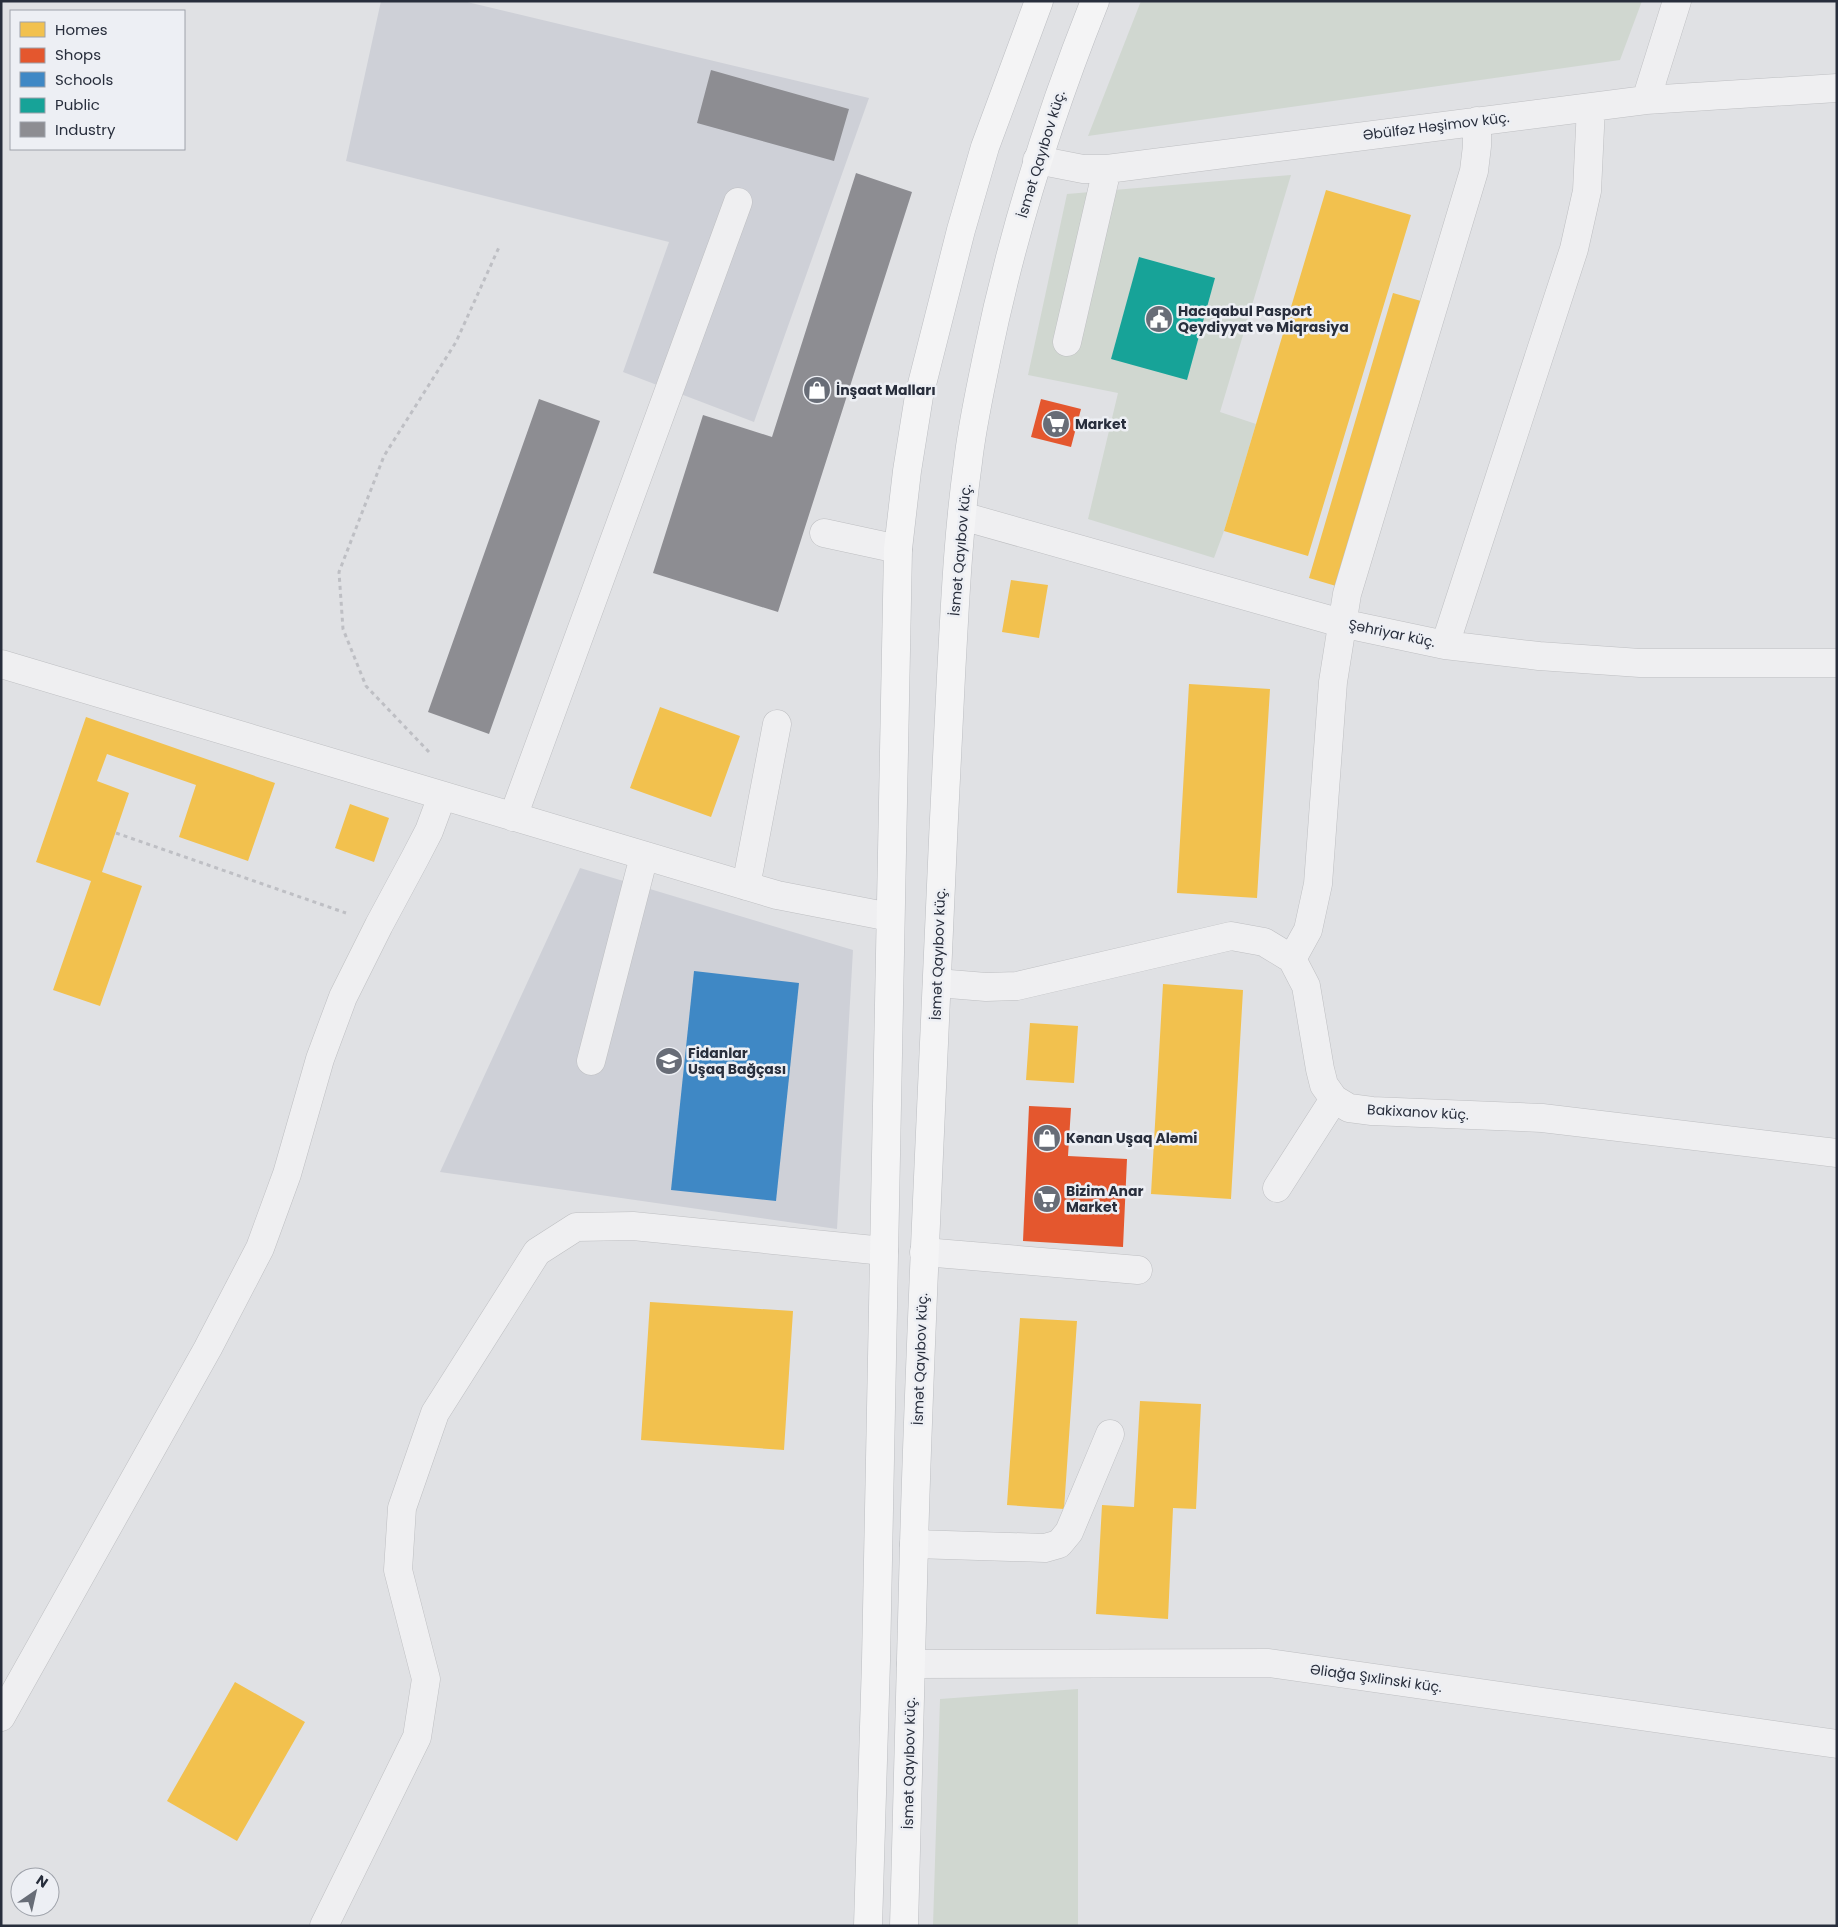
<svg xmlns="http://www.w3.org/2000/svg" width="1838" height="1927" font-family="Poppins,sans-serif">
<style>
.built{fill:#ced0d7}
.green{fill:#d0d7d0}
.homes{fill:#f2c14e}
.shops{fill:#e4572e}
.schools{fill:#3f88c5}
.public{fill:#17a398}
.industry{fill:#8d8d92}
.lines{fill:none;stroke-linecap:round;stroke-linejoin:round}
.minor-casing{stroke:#bebfc2;stroke-width:29}
.major-casing{stroke:#bcbec2;stroke-width:29}
.path{stroke:#bebfc4;stroke-width:3;stroke-dasharray:4 4;stroke-linecap:butt}
.minor{stroke:#efeff1;stroke-width:28}
.major{stroke:#f4f4f5;stroke-width:28}
.labels{text-anchor:middle;dominant-baseline:central;stroke-width:5;stroke-linejoin:round;paint-order:stroke}
.street-label{font-size:14px;fill:#282e3c;stroke:#edeff4}
.poi-label{font-size:14px;font-weight:bold;fill:#282e3c;stroke:#edeff4;text-anchor:start}
</style>
<rect width="100%" height="100%" fill="#e0e1e4"/>
<path class="built" d="M381 1H463L869 98 754 422 623 372 669 242 346 161Z
M580 868 853 950 837 1229 440 1172Z"/>
<path class="green" d="M1141 1H1642L1620 60 1088 136Z
M1291 175 1220 412 1256 424 1224 531 1214 558 1088 519 1118 393 1028 375 1067 194Z
M1078 1689V1926H933L940 1699Z"/>
<path class="homes" d="M1326 190 1411 215 1308 556 1224 531Z
M1393 293 1421 301 1336 586 1309 578Z
M1011 580 1048 585 1039 638 1002 632Z
M1189 684 1270 689 1257 898 1177 893Z
M660 707 740 736 711 817 630 788Z
M86 717 275 783 248 861 179 837 196 785 107 754 97 781 129 793 102 872 142 886 100 1006 53 990 91 881 36 862Z
M350 804 389 818 374 862 335 848Z
M1163 984 1243 990 1231 1199 1151 1194Z
M1030 1023 1078 1026 1074 1083 1026 1080Z
M650 1302 793 1311 784 1450 641 1440Z
M1020 1318 1077 1321 1064 1509 1007 1505Z
M1140 1401 1201 1404 1196 1509 1173 1508 1168 1619 1096 1614 1102 1505 1134 1507Z
M235 1682 305 1722 237 1841 167 1801Z"/>
<path class="shops" d="M1041 399 1081 409 1071 447 1031 437Z
M1029 1106 1071 1108 1068 1156 1127 1159 1123 1247 1023 1241Z"/>
<path class="schools" d="M694 971 799 983 776 1201 671 1190Z"/>
<path class="public" d="M1139 257 1215 278 1187 380 1111 359Z"/>
<path class="industry" d="M711 70 849 109 834 161 697 123Z
M856 173 912 192 778 612 653 573 703 415 772 437Z
M539 399 600 421 489 734 428 712Z"/>
<g class="lines">
<g class="minor-casing">
<path id="minor" d="M1646 100 1677 1
M1037 160 1083 169H1107L1646 100 1837 88
M1067 342 1107 169
M962 516 1341 623 1445 645 1539 656 1640 663H1837
M824 533 898 549
M1445 645 1574 249 1587 191 1591 107
M1 664 777 895 890 917
M513 817 738 202
M746 886 777 724
M1292 959 1308 930 1318 884 1333 682 1347 594 1474 171 1477 146V121
M937 983 986 987 1017 986 1231 936 1264 942 1292 959 1306 986 1320 1069 1324 1085 1334 1099 1349 1108 1372 1111 1542 1118 1837 1153
M591 1061 644 856
M1277 1188 1334 1099
M924 1252 1138 1270
M914 1544 1045 1548 1059 1544 1069 1532 1110 1434
M911 1664 1269 1663 1837 1744
M1 1717 208 1348 260 1248 287 1174 320 1059 343 997 379 925 415 858 429 831 442 796
M324 1926 417 1737 426 1679 398 1570 402 1508 435 1413 537 1252 576 1227 633 1226 884 1251"/>
</g>
<g class="major-casing">
<path id="major" d="M868 1926 876 1661 898 549 907 471 919 396 961 230 985 147 1039 1
M904 1926C908 1799 910 1672 914 1545 919 1362 928 1180 936 998 941 891 945 783 951 676 955 604 958 533 968 462 972 426 980 391 987 356 1012 234 1049 116 1095 1"/>
</g>
<path class="path" d="M429 752 366 686 343 629 339 572 384 456 456 342 500 245
M116 833 346 913"/>
<use href="#minor" class="minor"/>
<use href="#major" class="major"/>
</g>
<defs>
<g id="civic-disc" transform="scale(1.4375)"><circle r="9.5" fill="#686d77" stroke="#edeff4"/><path d="M-.6-6.5H3V-4.5H.6V-3L4-1V1h2V6H-6V1h2V-1L-.6-3ZM-1.2 2.5V6h2.4V2.5Z" fill="#fff"/></g>
<g id="shop-disc" transform="scale(1.4375)"><circle r="9.5" fill="#686d77" stroke="#edeff4"/><path d="M-5-2.5h2.3a2.7 3.5 0 0 1 5.4 0H5L5.5 6h-11ZM-1.5-2.5h3a1.5 2.3 0 0 0-3 0Z" fill="#fff"/></g>
<g id="supermarket-disc" transform="scale(1.4375)"><circle r="9.5" fill="#686d77" stroke="#edeff4"/><path d="M-6-5.5h2.5l.6 2H6L4.5 2H-2.5L-4.4-4H-6ZM-1.5 3.2a1.3 1.3 0 1 0 .1 0ZM3 3.2a1.3 1.3 0 1 0 .1 0Z" fill="#fff"/></g>
<g id="school-disc" transform="scale(1.4375)"><circle r="9.5" fill="#686d77" stroke="#edeff4"/><path d="M0-5L7-2L0 1L-7-2ZM-4 1L0 2.5L4 1V4Q0 6-4 4Z" fill="#fff"/></g>
</defs>
<g fill-rule="evenodd">
<use href="#civic-disc" x="1159" y="319"/>
<use href="#shop-disc" x="817" y="390"/>
<use href="#supermarket-disc" x="1056" y="424"/>
<use href="#school-disc" x="669" y="1061"/>
<use href="#shop-disc" x="1047" y="1138"/>
<use href="#supermarket-disc" x="1047" y="1199"/>
</g>
<g class="labels">
<g class="street-label">
<text transform="translate(1436 126) rotate(-7)">Əbülfəz Həşimov küç.</text>
<text transform="translate(1041 154) rotate(-73)">İsmət Qayıbov küç.</text>
<text transform="translate(960 550) rotate(-85)">İsmət Qayıbov küç.</text>
<text transform="translate(1392 633) rotate(12)">Şəhriyar küç.</text>
<text transform="translate(938 954) rotate(-88)">İsmət Qayıbov küç.</text>
<text transform="translate(1418 1112) rotate(3)">Bakixanov küç.</text>
<text transform="translate(920 1359) rotate(-88)">İsmət Qayıbov küç.</text>
<text transform="translate(1376 1678) rotate(8)">Əliağa Şıxlinski küç.</text>
<text transform="translate(909 1763) rotate(-89)">İsmət Qayıbov küç.</text>
</g>
<g class="poi-label">
<text x="1178" y="311">Hacıqabul Pasport<tspan x="1178" dy="16">Qeydiyyat və Miqrasiya</tspan></text>
<text x="836" y="390">İnşaat Malları</text>
<text x="1075" y="424">Market</text>
<text x="688" y="1053">Fidanlar<tspan x="688" dy="16">Uşaq Bağçası</tspan></text>
<text x="1066" y="1138">Kənan Uşaq Aləmi</text>
<text x="1066" y="1191">Bizim Anar<tspan x="1066" dy="16">Market</tspan></text>
</g>
</g>
<rect width="1838" height="1927" fill="none" stroke="#282e3c" stroke-width="5"/>
<rect x="10" y="10" width="175" height="140" fill="#edeff4" stroke="#9ea2aa"/>
<rect x="20" y="22" width="25" height="15" fill="#f2c14e" stroke="#9ea2aa"/>
<text x="55" y="35" font-size="15" fill="#282e3c">Homes</text>
<rect x="20" y="48" width="25" height="15" fill="#e4572e" stroke="#9ea2aa"/>
<text x="55" y="60" font-size="15" fill="#282e3c">Shops</text>
<rect x="20" y="72" width="25" height="15" fill="#3f88c5" stroke="#9ea2aa"/>
<text x="55" y="85" font-size="15" fill="#282e3c">Schools</text>
<rect x="20" y="98" width="25" height="15" fill="#17a398" stroke="#9ea2aa"/>
<text x="55" y="110" font-size="15" fill="#282e3c">Public</text>
<rect x="20" y="122" width="25" height="15" fill="#8d8d92" stroke="#9ea2aa"/>
<text x="55" y="135" font-size="15" fill="#282e3c">Industry</text>
<g transform="translate(35 1892) rotate(34)"><circle r="24" fill="#edeff4" stroke="#9ea2aa"/>
<path d="M0-4L9 19L0 12L-9 19Z" fill="#686d77"/>
<text y="-8" font-size="14" font-weight="bold" text-anchor="middle" fill="#282e3c">N</text>
</g>
</svg>
